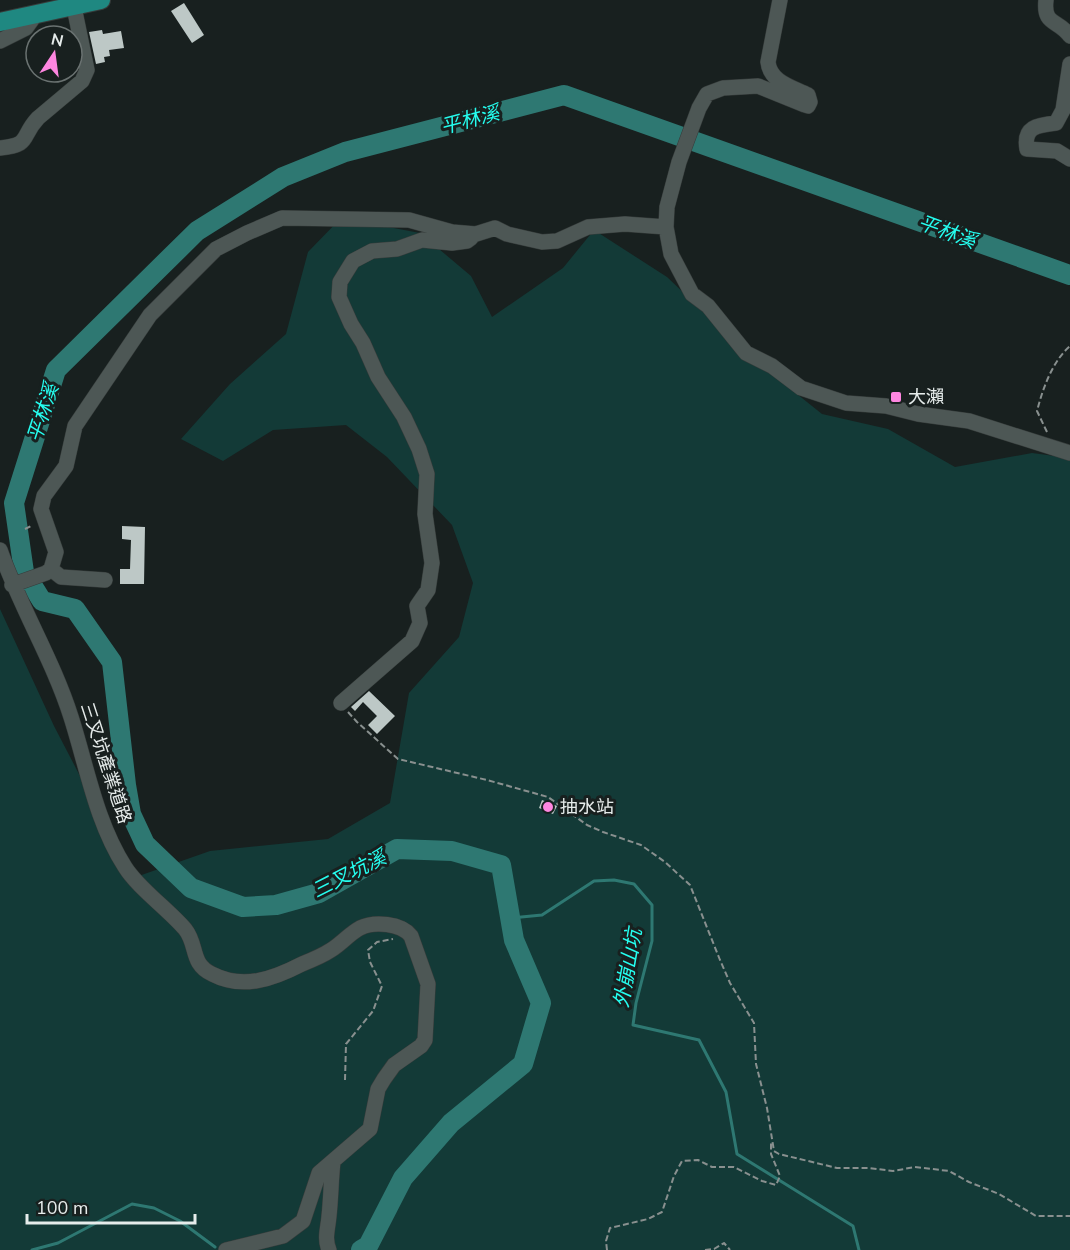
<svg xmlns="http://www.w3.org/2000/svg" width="1070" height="1250" font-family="'Nunito Sans','Noto Sans TC',sans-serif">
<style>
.green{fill:#133a37}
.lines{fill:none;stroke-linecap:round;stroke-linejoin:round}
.stream{stroke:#2e7872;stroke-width:3}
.river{stroke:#2e7872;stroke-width:20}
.building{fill:#bdc8c6}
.minor-casing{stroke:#363c3b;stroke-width:16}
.major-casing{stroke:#363c3b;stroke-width:20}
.path{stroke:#89908f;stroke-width:2;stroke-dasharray:6 3;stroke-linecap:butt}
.minor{stroke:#4d5755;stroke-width:15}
.major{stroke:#1f8881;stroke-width:18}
.poi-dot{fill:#fe86e0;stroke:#18201f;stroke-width:2}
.labels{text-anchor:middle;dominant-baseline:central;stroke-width:6;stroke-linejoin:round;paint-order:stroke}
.poi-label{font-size:18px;fill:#e6eceb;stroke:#18201f;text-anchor:start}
.street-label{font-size:18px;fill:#e6eceb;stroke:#18201f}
.water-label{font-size:20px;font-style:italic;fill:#25fdef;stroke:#18201f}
</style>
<rect width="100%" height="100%" fill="#18201f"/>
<path class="green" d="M341 218 420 233 471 276 492 317 563 268 594 230 667 277 752 358 822 414 888 429 955 467 1032 453 1070 458V1250H0V609L54 726 133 878 210 851 328 839 390 803 409 693 459 637 473 583 452 525 387 457 346 425 273 430 223 461 181 439 230 384 286 334 308 252Z"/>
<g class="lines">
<path class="stream" d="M511 918 542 915 594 881 614 880 634 884 652 905V941L636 1003 633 1025 699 1040 726 1092 737 1154 853 1226 859 1250
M32 1250 58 1243 132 1204 154 1208 180 1221 215 1247"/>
<path class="river" d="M361 1250 368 1246 403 1178 451 1123 523 1064 541 1003 514 940 501 865 452 851 397 849 319 893 276 905 243 907 191 888 145 844 131 814 126 785 112 662 75 609 42 601 24 572 14 503 56 370 197 231 283 177 345 152 564 95 1070 275"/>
</g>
<path class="building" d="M184 3 204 35 192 43 171 11Z
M102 30 103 34 121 31 124 48 109 50 110 56 104 57 105 62 96 64 89 32Z
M122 526 145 527 144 584H120V569H130L131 540 122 539Z
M369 691 395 716 377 734 368 725 377 716 363 702 355 711 351 707Z
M542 800 557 806 553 814 539 808Z"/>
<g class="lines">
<g class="minor-casing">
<path id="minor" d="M780 0 768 62C770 82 792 87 808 95L810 102 808 106 805 105 758 86 723 88 707 94 699 108 679 162 667 207 666 227 671 254 692 294 708 306 746 353 772 366 801 388 846 403 886 406 918 414 969 421 1070 453
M1046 0C1043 26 1058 19 1070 36
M0 41 26 28 36 14
M1070 64 1063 110 1056 123C1037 125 1023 127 1027 149L1057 151 1070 159
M0 148C32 145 20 137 38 118L82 81 87 70 74 7
M0 550C20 607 53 660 71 717 87 767 96 822 125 867 138 888 168 909 185 929 198 945 190 964 212 974 243 990 273 979 302 964 312 960 322 956 331 950 341 944 349 934 360 928 374 921 401 923 411 936L428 984 425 1040 421 1046 394 1065 384 1079 378 1089 370 1129 319 1173 303 1221 283 1236 226 1250
M51 569 61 577 105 580
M12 585 46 573 51 569 56 552 41 509 44 496 66 466 75 426 150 315 216 249 247 233 282 218 409 220 452 232 476 234 495 228 507 234 542 242 557 241 588 227 625 224 666 227
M341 703 412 641 420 623 417 606 428 590 432 563 425 514 427 474 419 449 404 417 378 377 363 343 351 324 339 297 340 282 353 261 372 251 397 249 422 240 452 243 467 241 471 238
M329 1250C324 1238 328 1229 329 1216 331 1198 331 1180 333 1162"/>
</g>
<g class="major-casing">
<path id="major" d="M0 22 101 0"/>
</g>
<path class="path" d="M1047 432 1037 411C1043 388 1052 362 1070 346
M25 529 33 525
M348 712 357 722 398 759 487 780 548 797 587 825 603 832 641 845 665 862 690 885 720 960 730 983 754 1023 756 1064 767 1108 774 1151 779 1154 837 1168H869L893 1171 915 1167 949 1171 969 1182 999 1194 1036 1216H1070
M345 1080 346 1044 373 1011 382 986 370 962 368 950 377 942 393 939
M607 1250 606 1241 610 1228 648 1219 662 1212 674 1176 682 1161 698 1160 712 1167H734L762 1181 776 1185 780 1176 771 1154V1143
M705 1250 714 1249 724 1243 730 1250"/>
<use href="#minor" class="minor"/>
<use href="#major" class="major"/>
</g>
<g class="poi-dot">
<rect x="890" y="391" width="12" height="12" rx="3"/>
<circle cx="548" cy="807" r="6"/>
</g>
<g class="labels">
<g class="poi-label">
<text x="908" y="397">大瀨</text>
<text x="560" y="807">抽水站</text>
</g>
<g class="street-label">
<text transform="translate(106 763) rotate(72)">三叉坑產業道路</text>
</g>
<g class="water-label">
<text transform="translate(470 120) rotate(-15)">平林溪</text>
<text transform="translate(947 232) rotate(20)">平林溪</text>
<text transform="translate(43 413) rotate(-72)">平林溪</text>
<text transform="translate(349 874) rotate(-27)">三叉坑溪</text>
<text transform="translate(628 968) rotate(-80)">外崩山坑</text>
</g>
</g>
<g transform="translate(54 54) rotate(13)"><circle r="28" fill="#18201f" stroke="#6a7271" stroke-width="1.5"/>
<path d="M0-4.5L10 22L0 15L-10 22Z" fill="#fe86e0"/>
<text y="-9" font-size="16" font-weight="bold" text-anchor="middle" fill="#e6eceb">N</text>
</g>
<path d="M27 1214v9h168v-9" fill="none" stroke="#e6eceb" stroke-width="3"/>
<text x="36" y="1214" font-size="18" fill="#e6eceb" stroke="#18201f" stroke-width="4.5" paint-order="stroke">100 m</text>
</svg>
